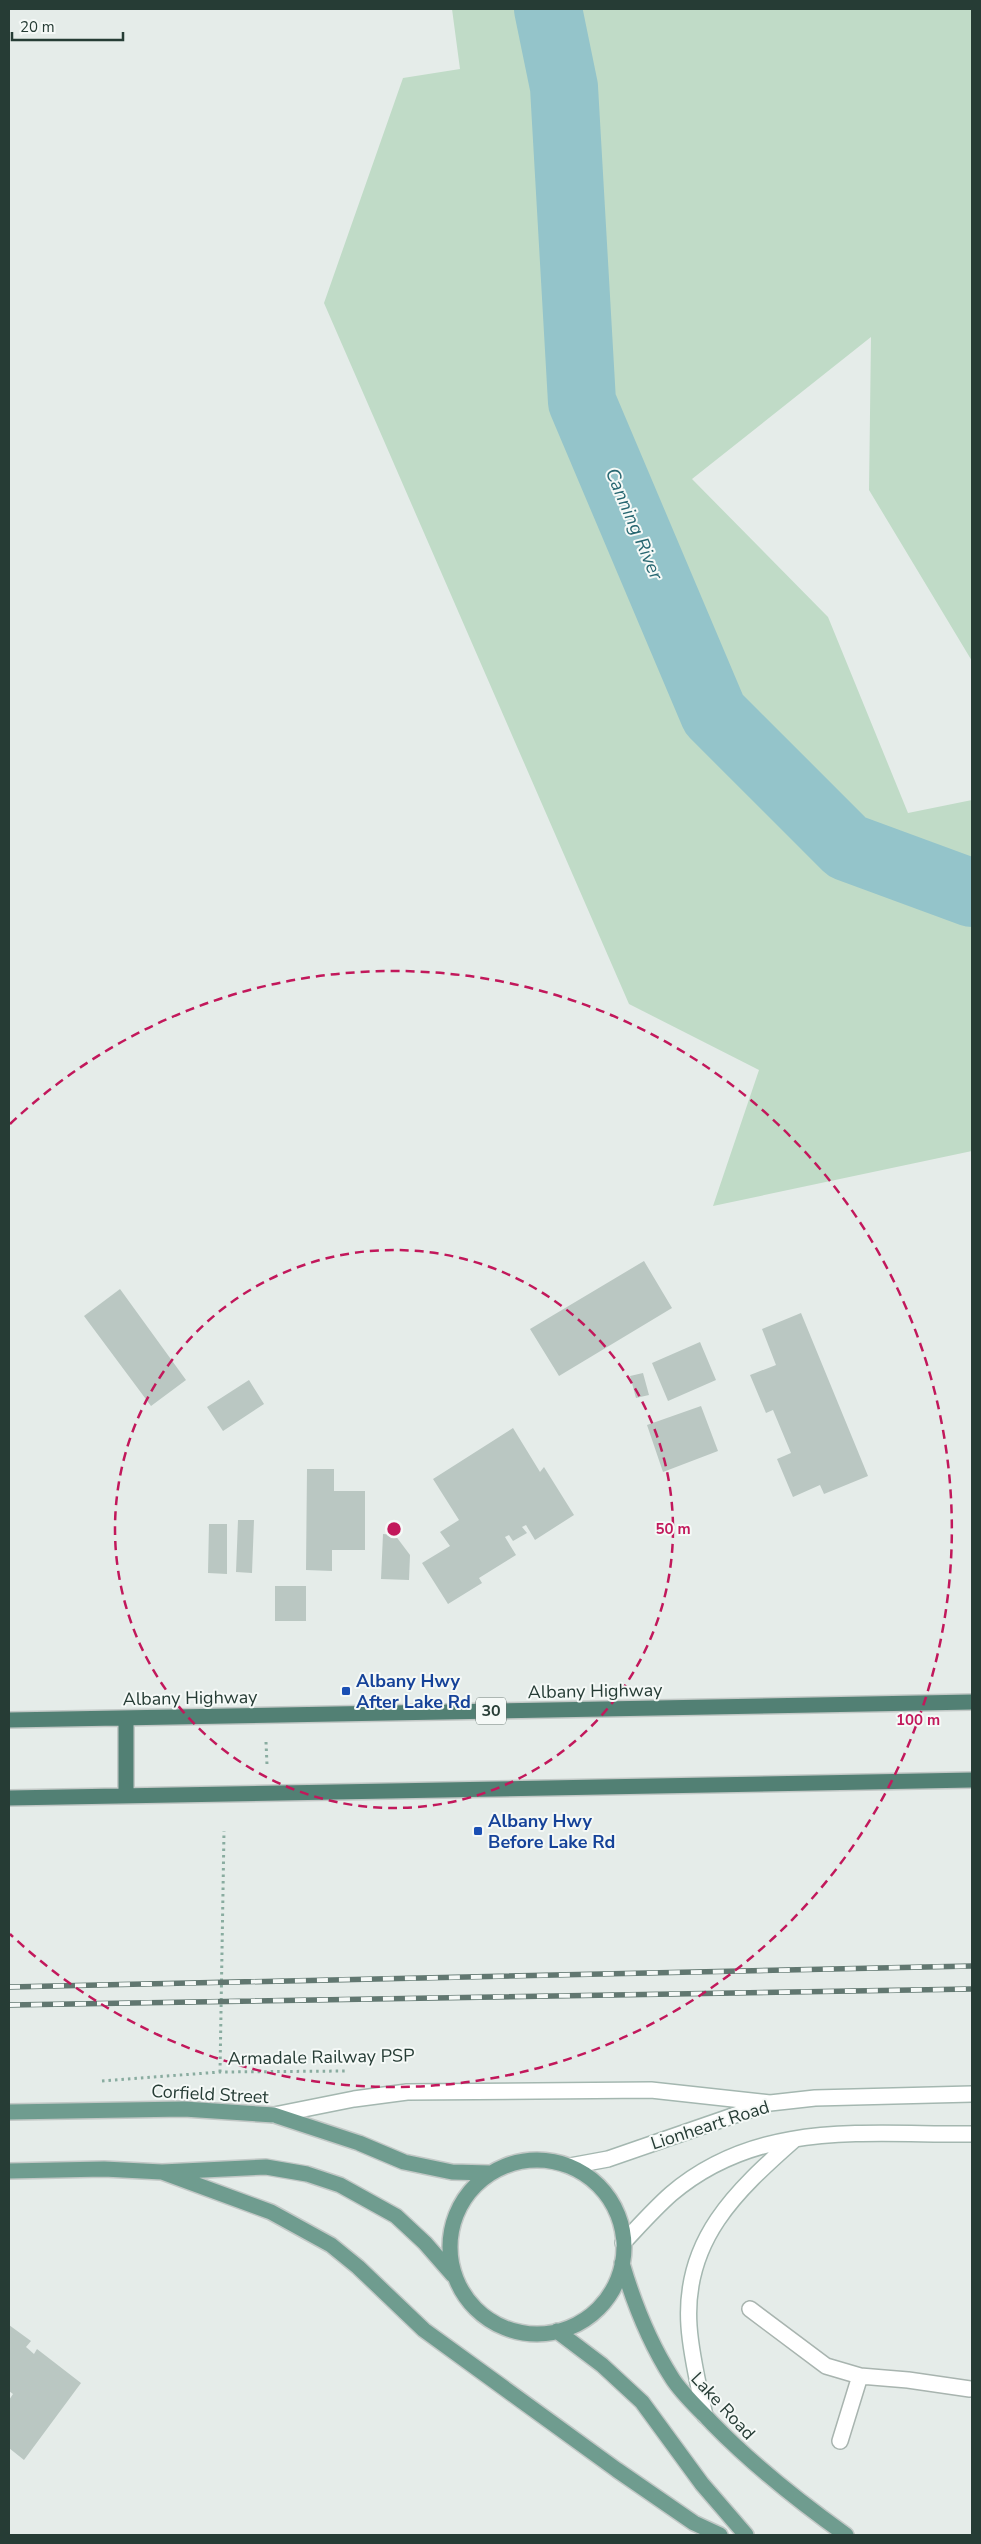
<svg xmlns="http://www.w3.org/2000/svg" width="981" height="2544" font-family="'Nunito Sans',sans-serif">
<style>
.green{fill:#c0dbc7}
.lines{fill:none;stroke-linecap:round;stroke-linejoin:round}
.river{stroke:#94c4ca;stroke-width:68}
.building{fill:#bac7c2}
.service-casing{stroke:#a8b4af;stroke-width:18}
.secondary-casing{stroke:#a4b7b0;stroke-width:18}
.primary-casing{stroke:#c2c8c6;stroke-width:18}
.trunk-casing{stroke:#c2c8c6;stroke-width:18}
.path{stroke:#89aca0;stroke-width:3;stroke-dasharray:2.5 4;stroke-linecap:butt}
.service{stroke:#fff;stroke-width:15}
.secondary{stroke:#fff;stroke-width:15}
.primary{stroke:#6f9c8f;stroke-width:15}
.trunk{stroke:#528074;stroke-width:15}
.rail-casing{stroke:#617770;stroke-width:5.5}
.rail{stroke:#f5f9f7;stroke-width:4;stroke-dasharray:11;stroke-linecap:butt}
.ring{fill:none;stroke:#c2185b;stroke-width:2.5;stroke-dasharray:9 6}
.transit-dot{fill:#1a4fb4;stroke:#f5f9f7;stroke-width:2}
.labels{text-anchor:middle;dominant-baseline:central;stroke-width:4;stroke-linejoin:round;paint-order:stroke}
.shield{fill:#f5f9f7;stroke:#64756f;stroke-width:1}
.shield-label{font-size:16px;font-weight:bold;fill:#263c35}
.transit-label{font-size:18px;font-weight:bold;fill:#164399;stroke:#f5f9f7;text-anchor:start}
.street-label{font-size:18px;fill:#263c35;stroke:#f5f9f7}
.water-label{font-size:19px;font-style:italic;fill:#276771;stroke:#f5f9f7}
.centre{fill:#c2185b;stroke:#f5f9f7;stroke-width:2.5}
.ring-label{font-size:15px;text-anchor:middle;font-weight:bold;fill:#c2185b;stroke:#f5f9f7;stroke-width:4;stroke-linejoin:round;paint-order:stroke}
</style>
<rect width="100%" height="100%" fill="#e5ece9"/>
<path class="green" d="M452 9H972V661L869 490 871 337 692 479 828 617 908 813 972 800V1151L713 1206 759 1070 629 1004 324 303 403 78 460 69Z"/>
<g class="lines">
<path class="river" d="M548 9 564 87 582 402 714 714 847 847 972 893"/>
</g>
<path class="building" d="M644 1261 672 1308 559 1376 530 1329Z
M120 1289 186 1380 151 1406 84 1316Z
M801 1313 868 1476 824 1494 820 1485 793 1497 777 1459 791 1453 773 1410 766 1413 750 1375 776 1365 762 1329Z
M700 1342 716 1380 668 1401 652 1363Z
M643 1373 649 1395 636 1398 630 1376Z
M249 1380 264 1404 223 1431 207 1407Z
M701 1406 718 1451 663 1472 647 1425Z
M513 1428 540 1472 544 1467 574 1515 535 1540 526 1525 522 1527 527 1533 513 1541 509 1535 505 1537 516 1555 479 1578 482 1583 448 1604 422 1563 450 1546 440 1532 459 1520 433 1479Z
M307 1469H334V1491H365V1550H332V1571L306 1570Z
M238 1520H254L252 1573 236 1572Z
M209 1524H227V1574L208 1573Z
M383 1534 395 1535 410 1555 409 1580 381 1579Z
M275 1586H306V1621H275Z
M9 2325 31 2341 26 2347 34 2354 37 2349 81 2383 24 2460 9 2448V2400L13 2394 9 2391Z"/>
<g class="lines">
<g class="service-casing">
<path id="service" d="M750 2309 826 2366 860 2376 908 2380 970 2389
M840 2441 860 2376"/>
</g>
<g class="secondary-casing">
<path id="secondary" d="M274 2115 354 2099 407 2092 651 2090 770 2103
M570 2166 608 2159 770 2103 815 2098 972 2094
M623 2243C639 2226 654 2209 671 2194 759 2119 866 2135 972 2134
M705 2416C699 2387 691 2356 689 2326 683 2240 736 2191 795 2139"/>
</g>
<g class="primary-casing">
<path id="primary" d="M9 2112 184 2109 274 2115 359 2143 404 2162 452 2172 490 2173
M450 2247a87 87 0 1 1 174 0a87 87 0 1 1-174 0Z
M9 2171 104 2169 162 2172 266 2167 307 2174 340 2185 396 2216 425 2243 453 2275
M162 2172 271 2212 331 2245 358 2267 424 2330 617 2470 694 2523 720 2535
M622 2263C634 2304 649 2342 672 2378 682 2394 699 2409 712 2423 754 2466 798 2501 846 2535
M557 2331 602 2365 642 2402 702 2484 746 2535"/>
</g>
<g class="trunk-casing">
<path id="trunk" d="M126 1719V1796
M9 1720 972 1702
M9 1798 972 1780"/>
</g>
<path class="path" d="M266 1742 267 1765
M220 2072 224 1831
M102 2081 220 2072 345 2071"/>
<use href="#service" class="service"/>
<use href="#secondary" class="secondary"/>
<use href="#primary" class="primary"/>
<use href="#trunk" class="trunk"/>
<g class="rail-casing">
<path id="rail" d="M9 1987 972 1966
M9 2005 972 1989"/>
</g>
<use href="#rail" class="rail"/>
</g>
<g class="ring">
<circle cx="394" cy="1529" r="279"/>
<path d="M10 1124A558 558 0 1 1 10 1934"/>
</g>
<g class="transit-dot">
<rect x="341" y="1686" width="10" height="10" rx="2.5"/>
<rect x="473" y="1826" width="10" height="10" rx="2.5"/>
</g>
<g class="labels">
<rect class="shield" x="476" y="1697.5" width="30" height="27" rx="4"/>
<g class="shield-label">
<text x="491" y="1711">30</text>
</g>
<g class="transit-label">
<text x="356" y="1681">Albany Hwy<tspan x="356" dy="21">After Lake Rd</tspan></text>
<text x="488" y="1821">Albany Hwy<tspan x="488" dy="21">Before Lake Rd</tspan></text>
</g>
<g class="street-label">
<text transform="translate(595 1691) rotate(-1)">Albany Highway</text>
<text transform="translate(190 1698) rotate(-1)">Albany Highway</text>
<text transform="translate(321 2057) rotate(-1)">Armadale Railway PSP</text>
<text transform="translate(210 2094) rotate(3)">Corfield Street</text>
<text transform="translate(710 2125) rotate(-18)">Lionheart Road</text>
<text transform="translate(723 2406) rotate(47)">Lake Road</text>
</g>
<g class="water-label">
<text transform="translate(634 524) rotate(67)">Canning River</text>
</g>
</g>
<circle cx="394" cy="1529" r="8" class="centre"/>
<g class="ring-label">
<text x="673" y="1534">50 m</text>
<text x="918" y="1725">100 m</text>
</g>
<rect width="981" height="2544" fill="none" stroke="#263c35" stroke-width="20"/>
<path d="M12 32v8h111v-8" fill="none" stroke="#263c35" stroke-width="2.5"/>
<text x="20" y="32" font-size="15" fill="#263c35" stroke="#f5f9f7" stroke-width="4" paint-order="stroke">20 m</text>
</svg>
